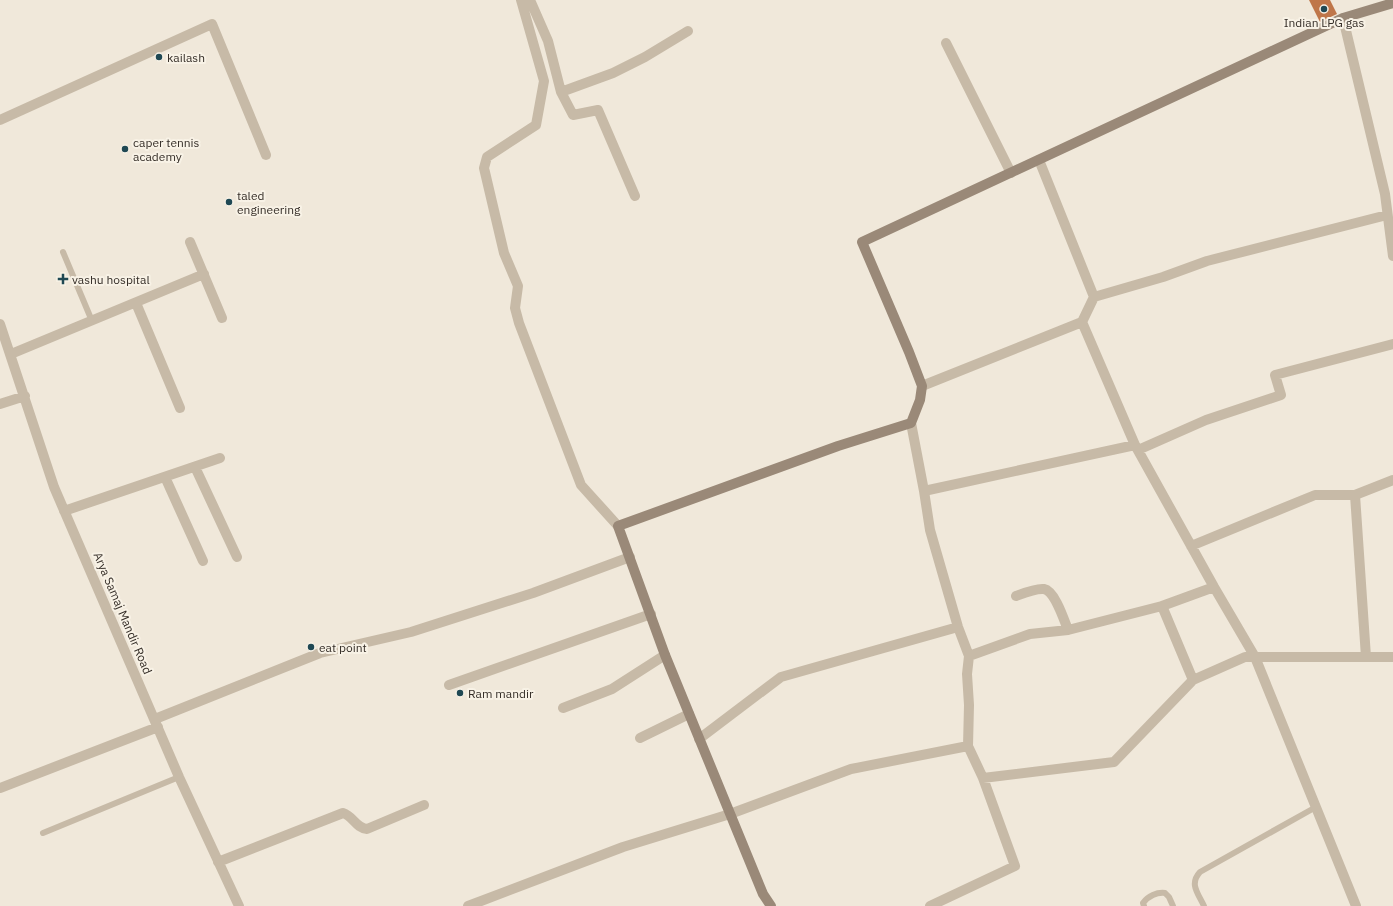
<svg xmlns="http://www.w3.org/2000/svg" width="1393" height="906" font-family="'IBM Plex Sans',sans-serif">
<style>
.building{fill:#bf7649}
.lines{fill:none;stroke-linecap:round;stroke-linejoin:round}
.lane{stroke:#c7baa7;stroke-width:6}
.street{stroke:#c7baa7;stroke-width:10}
.secondary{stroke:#9a8978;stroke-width:10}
.poi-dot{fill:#1f4853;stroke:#f8f2e6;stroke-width:1.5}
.labels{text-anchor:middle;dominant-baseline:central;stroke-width:4;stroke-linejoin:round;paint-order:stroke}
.poi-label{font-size:12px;fill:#342d27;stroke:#f8f2e6;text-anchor:start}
.street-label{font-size:12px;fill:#342d27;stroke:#f8f2e6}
</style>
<rect width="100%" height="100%" fill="#f0e8da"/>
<path class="building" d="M1309 0H1330L1337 14 1320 22Z"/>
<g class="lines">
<path class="lane" d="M63 252 92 321
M43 833 179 777
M1144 906 1143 903C1148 896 1157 892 1165 893L1169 897 1173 906
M1204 906C1198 893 1189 884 1200 872L1316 807"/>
<path class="street" d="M521 0 544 81 536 125 487 157 484 168 504 253 518 286 515 308 519 323 581 485 618 526
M530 0 548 41 561 92 573 115 598 110 635 196
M1343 18 1385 194 1393 256
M946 43 1011 173
M561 92 613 73 645 57 688 31
M0 120 212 24 266 155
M1039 160 1094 297 1082 322
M190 242 222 318
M1094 297 1163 277 1207 261 1387 215
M136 303 180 408
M0 324 54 487 179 777 239 906
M11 354 204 274
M922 386 1082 322 1135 445 1214 587 1255 657 1356 906
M0 404 25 396
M911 423 924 491 1135 445
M1138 450 1206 420 1281 395 1275 375 1393 344
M195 467 237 557
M165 477 203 561
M924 491 930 530 958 627 969 656 1030 634 1068 630 1162 606 1193 680
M64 511 220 458
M1191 546 1315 495H1355
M1016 596C1024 593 1036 588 1044 589 1055 591 1064 620 1068 630
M1162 606 1214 587
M969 656 967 674 969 705 968 746 983 778 1114 762 1193 680 1245 657H1393
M1366 657 1355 495 1393 480
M449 685 651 614
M563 708 612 689 665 655
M155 719 320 653 411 632 533 593 630 557
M640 738 689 714
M699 739 781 677 958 627
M0 788 158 727
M218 862 343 813C353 816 356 828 367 829L424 805
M468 906 623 847 730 814 851 769 968 746
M930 906 1015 866 983 778"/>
<path class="secondary" d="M771 906 763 894 665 655 618 526 838 446 911 423 920 400 922 386 909 352 862 242 1343 18 1393 3"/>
</g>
<g class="poi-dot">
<circle cx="1324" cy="9" r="4"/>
<circle cx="159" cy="57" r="4"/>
<circle cx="125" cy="149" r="4"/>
<circle cx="229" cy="202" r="4"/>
<path d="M61 273h4v4h4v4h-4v4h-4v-4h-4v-4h4z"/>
<circle cx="311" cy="647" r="4"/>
<circle cx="460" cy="693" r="4"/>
</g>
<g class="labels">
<g class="poi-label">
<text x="1324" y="22" text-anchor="middle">Indian LPG gas</text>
<text x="167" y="57">kailash</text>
<text x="133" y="142">caper tennis<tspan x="133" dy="14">academy</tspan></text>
<text x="237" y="195">taled<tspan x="237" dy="14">engineering</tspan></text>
<text x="72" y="279">vashu hospital</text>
<text x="319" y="647">eat point</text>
<text x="468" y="693">Ram mandir</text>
</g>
<g class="street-label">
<text transform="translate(123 613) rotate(67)">Arya Samaj Mandir Road</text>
</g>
</g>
</svg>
